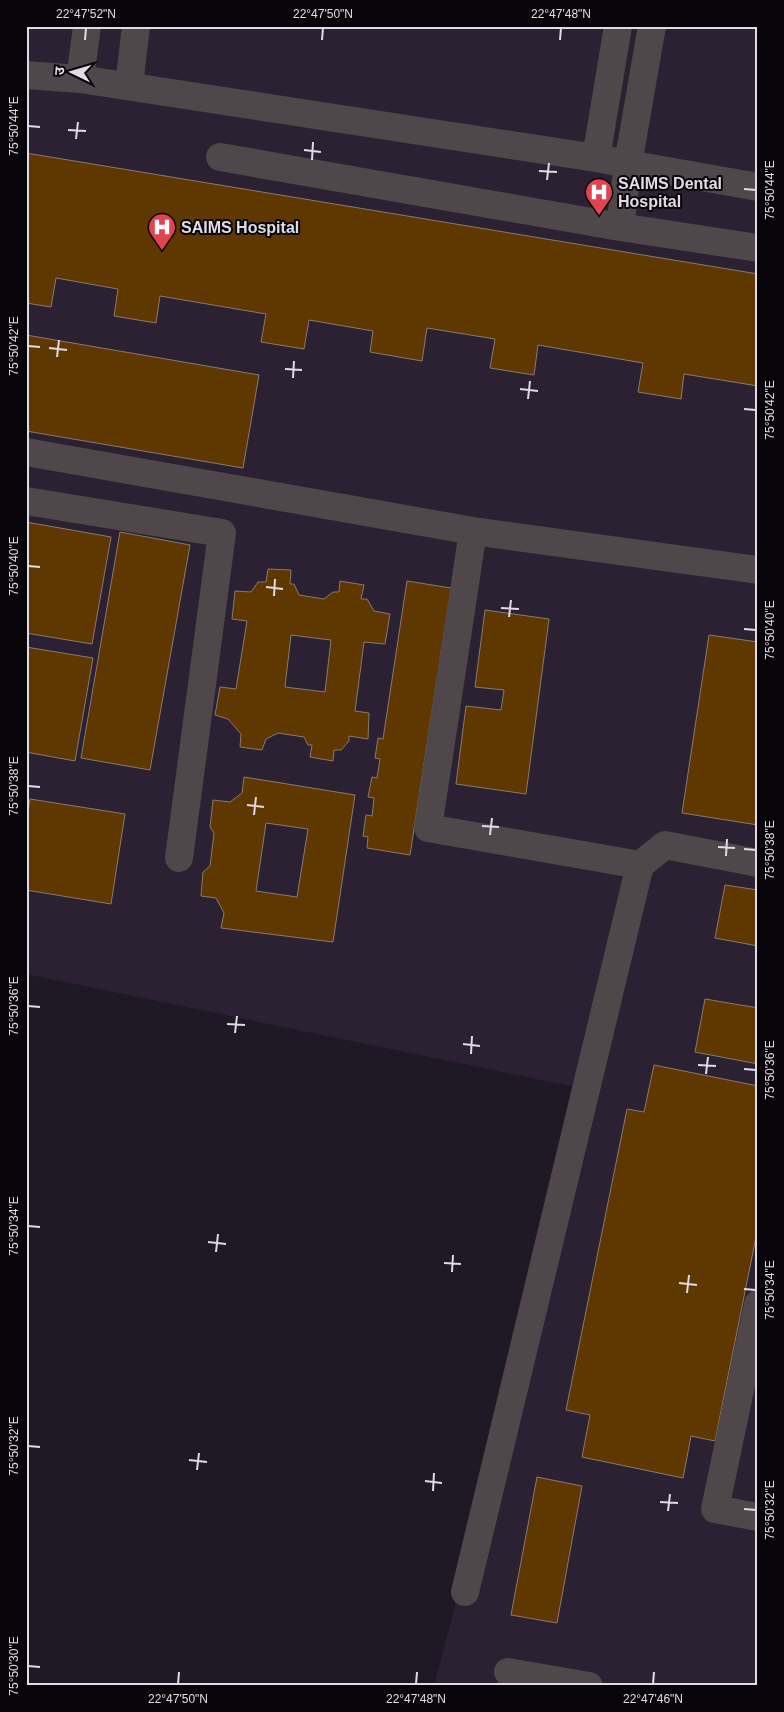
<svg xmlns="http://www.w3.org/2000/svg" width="784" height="1712" font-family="Helvetica,'Noto Sans Devanagari',sans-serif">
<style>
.built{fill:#2c2133}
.building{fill:#5f3700;stroke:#897b6d;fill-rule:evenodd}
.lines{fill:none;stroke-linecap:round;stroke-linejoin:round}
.minor{stroke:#4f4749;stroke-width:28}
.ticks{fill:none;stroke:#e0dbe4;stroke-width:2}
.labels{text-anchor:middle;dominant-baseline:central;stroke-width:4;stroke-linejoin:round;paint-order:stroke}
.poi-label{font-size:16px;font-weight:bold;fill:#e0dbe4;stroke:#08050a;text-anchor:start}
.neatline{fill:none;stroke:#e0dbe4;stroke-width:2}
.ticks-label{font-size:12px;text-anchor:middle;fill:#e0dbe4}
</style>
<rect width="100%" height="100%" fill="#1f1825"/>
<path class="built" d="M26 26H758V1686H434L590 1090 26 974Z"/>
<path class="building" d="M26 153 758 274V386L684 374 681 399 638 392 643 363 538 345 534 375 490 368 495 339 427 328 422 361 370 352 373 331 309 320 304 349 261 342 266 314 160 296 156 323 114 316 118 289 56 278 51 307 26 303Z
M26 335 259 375 243 468 26 431Z
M26 522 111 537 92 644 26 633Z
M120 532 190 545 150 770 81 758Z
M268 569 291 570 290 584H294L299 595 324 599 333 592H339L340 581 364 585 361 599H367L374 611 390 614 385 644 364 642 355 711 369 713 368 739 349 736V741L341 750H334L333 761 310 757 312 745H308L304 737 278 733 266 739 262 750 240 747 241 734 228 719 215 715 220 687 236 689 247 621 232 619 235 591 251 592 258 582H266ZM291 635 331 640 325 692 285 687Z
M407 581 451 588 410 855 367 848 368 837 363 836 366 815 372 816 374 798 368 797 372 777 377 778 380 759 375 758 378 738 383 739Z
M485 610 549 619 526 794 456 784 466 706 501 710 504 690 475 687Z
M709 635 758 642V825L682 813Z
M26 647 93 658 75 761 26 752Z
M244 777 355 795 333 942 221 928 224 913 216 898 201 896 203 872 210 866 214 833 210 827 213 800 230 802 242 793ZM266 823 308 829 297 897 256 891Z
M30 799 125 814 111 904 26 890V825Z
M725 885 758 890V946L715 938Z
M705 999 758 1008V1064L695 1052Z
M654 1065 758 1086V1227L715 1441 691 1436 683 1478 582 1457 590 1415 566 1410 627 1109 644 1112Z
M537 1477 582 1486 557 1623 511 1615Z"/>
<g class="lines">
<path class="minor" d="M652 26 628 164 758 187
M26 75 80 79 596 158 628 164 620 227
M80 79 87 26
M129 86 136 26
M220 157 620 227 758 248
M596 158 618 26
M26 452 473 531 758 570
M26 501 222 533 179 858
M473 531 428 828 640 865
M758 1304 715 1509 758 1517
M465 1592 640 865 665 845 758 863
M508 1672 589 1686"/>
</g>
<path class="ticks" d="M85 40 86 28M322 40 323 28M560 40 561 28M28 126 40 127M68 130 86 131M76 139 78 122M304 150 321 152M312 160 313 142M539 171 557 172M547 180 549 163M744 189 756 190M28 346 40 347M49 348 67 350M57 357 59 340M285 369 302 370M293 378 294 361M520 389 538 391M528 399 530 381M744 409 756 410M28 566 40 567M266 587 283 589M274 596 275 579M501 608 519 609M509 617 511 600M744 629 756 630M28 786 40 787M247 805 264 807M254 815 256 797M482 826 499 827M490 835 492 818M718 847 735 848M744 849 756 850M726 856 727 839M28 1006 40 1007M227 1024 245 1025M235 1033 237 1016M463 1044 480 1046M471 1054 472 1036M698 1065 716 1066M744 1069 756 1070M706 1074 708 1057M28 1226 40 1227M208 1242 226 1244M216 1252 218 1234M444 1263 461 1264M452 1272 453 1255M679 1283 697 1285M744 1289 756 1290M687 1293 689 1275M28 1446 40 1447M189 1460 207 1462M197 1470 199 1453M425 1481 442 1483M433 1491 434 1473M660 1502 678 1503M744 1509 756 1510M668 1511 670 1494M28 1666 40 1667M178 1684 179 1672M416 1684 417 1672M653 1684 654 1672"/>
<defs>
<g id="hospital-pin" transform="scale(1.4375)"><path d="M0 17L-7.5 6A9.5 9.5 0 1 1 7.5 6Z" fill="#e0444e" stroke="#08050a"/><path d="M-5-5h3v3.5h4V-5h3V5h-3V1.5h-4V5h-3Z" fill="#fff"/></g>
</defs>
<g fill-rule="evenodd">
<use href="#hospital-pin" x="599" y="192"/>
<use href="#hospital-pin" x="162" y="227"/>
</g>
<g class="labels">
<g class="poi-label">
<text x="618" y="183">SAIMS Dental<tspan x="618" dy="18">Hospital</tspan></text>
<text x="181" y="227">SAIMS Hospital</text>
</g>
</g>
<rect width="784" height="1712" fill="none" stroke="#08050a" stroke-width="55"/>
<g transform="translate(72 72) rotate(275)" stroke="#08050a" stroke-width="4" paint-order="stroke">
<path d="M0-4L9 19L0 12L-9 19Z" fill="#e0dbe4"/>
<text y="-8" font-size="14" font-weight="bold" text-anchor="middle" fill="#e0dbe4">उ</text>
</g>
<rect x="28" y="28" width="728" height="1656" class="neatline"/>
<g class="ticks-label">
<text x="86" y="18">22°47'52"N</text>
<text x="323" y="18">22°47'50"N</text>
<text x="561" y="18">22°47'48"N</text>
<text transform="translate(14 126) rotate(-90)" y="4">75°50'44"E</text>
<text transform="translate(770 190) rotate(-90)" y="4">75°50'44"E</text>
<text transform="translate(14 346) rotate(-90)" y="4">75°50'42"E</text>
<text transform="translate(770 410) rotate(-90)" y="4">75°50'42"E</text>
<text transform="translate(14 566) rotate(-90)" y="4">75°50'40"E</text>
<text transform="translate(770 630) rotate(-90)" y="4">75°50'40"E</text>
<text transform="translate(14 786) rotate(-90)" y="4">75°50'38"E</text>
<text transform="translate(770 850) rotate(-90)" y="4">75°50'38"E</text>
<text transform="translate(14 1006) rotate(-90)" y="4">75°50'36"E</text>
<text transform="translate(770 1070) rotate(-90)" y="4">75°50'36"E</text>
<text transform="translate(14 1226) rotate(-90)" y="4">75°50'34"E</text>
<text transform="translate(770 1290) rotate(-90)" y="4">75°50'34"E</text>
<text transform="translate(14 1446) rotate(-90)" y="4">75°50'32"E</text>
<text transform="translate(770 1510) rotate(-90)" y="4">75°50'32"E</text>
<text transform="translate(14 1666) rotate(-90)" y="4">75°50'30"E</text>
<text x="178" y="1703">22°47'50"N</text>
<text x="416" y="1703">22°47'48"N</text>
<text x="653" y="1703">22°47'46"N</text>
</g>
</svg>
